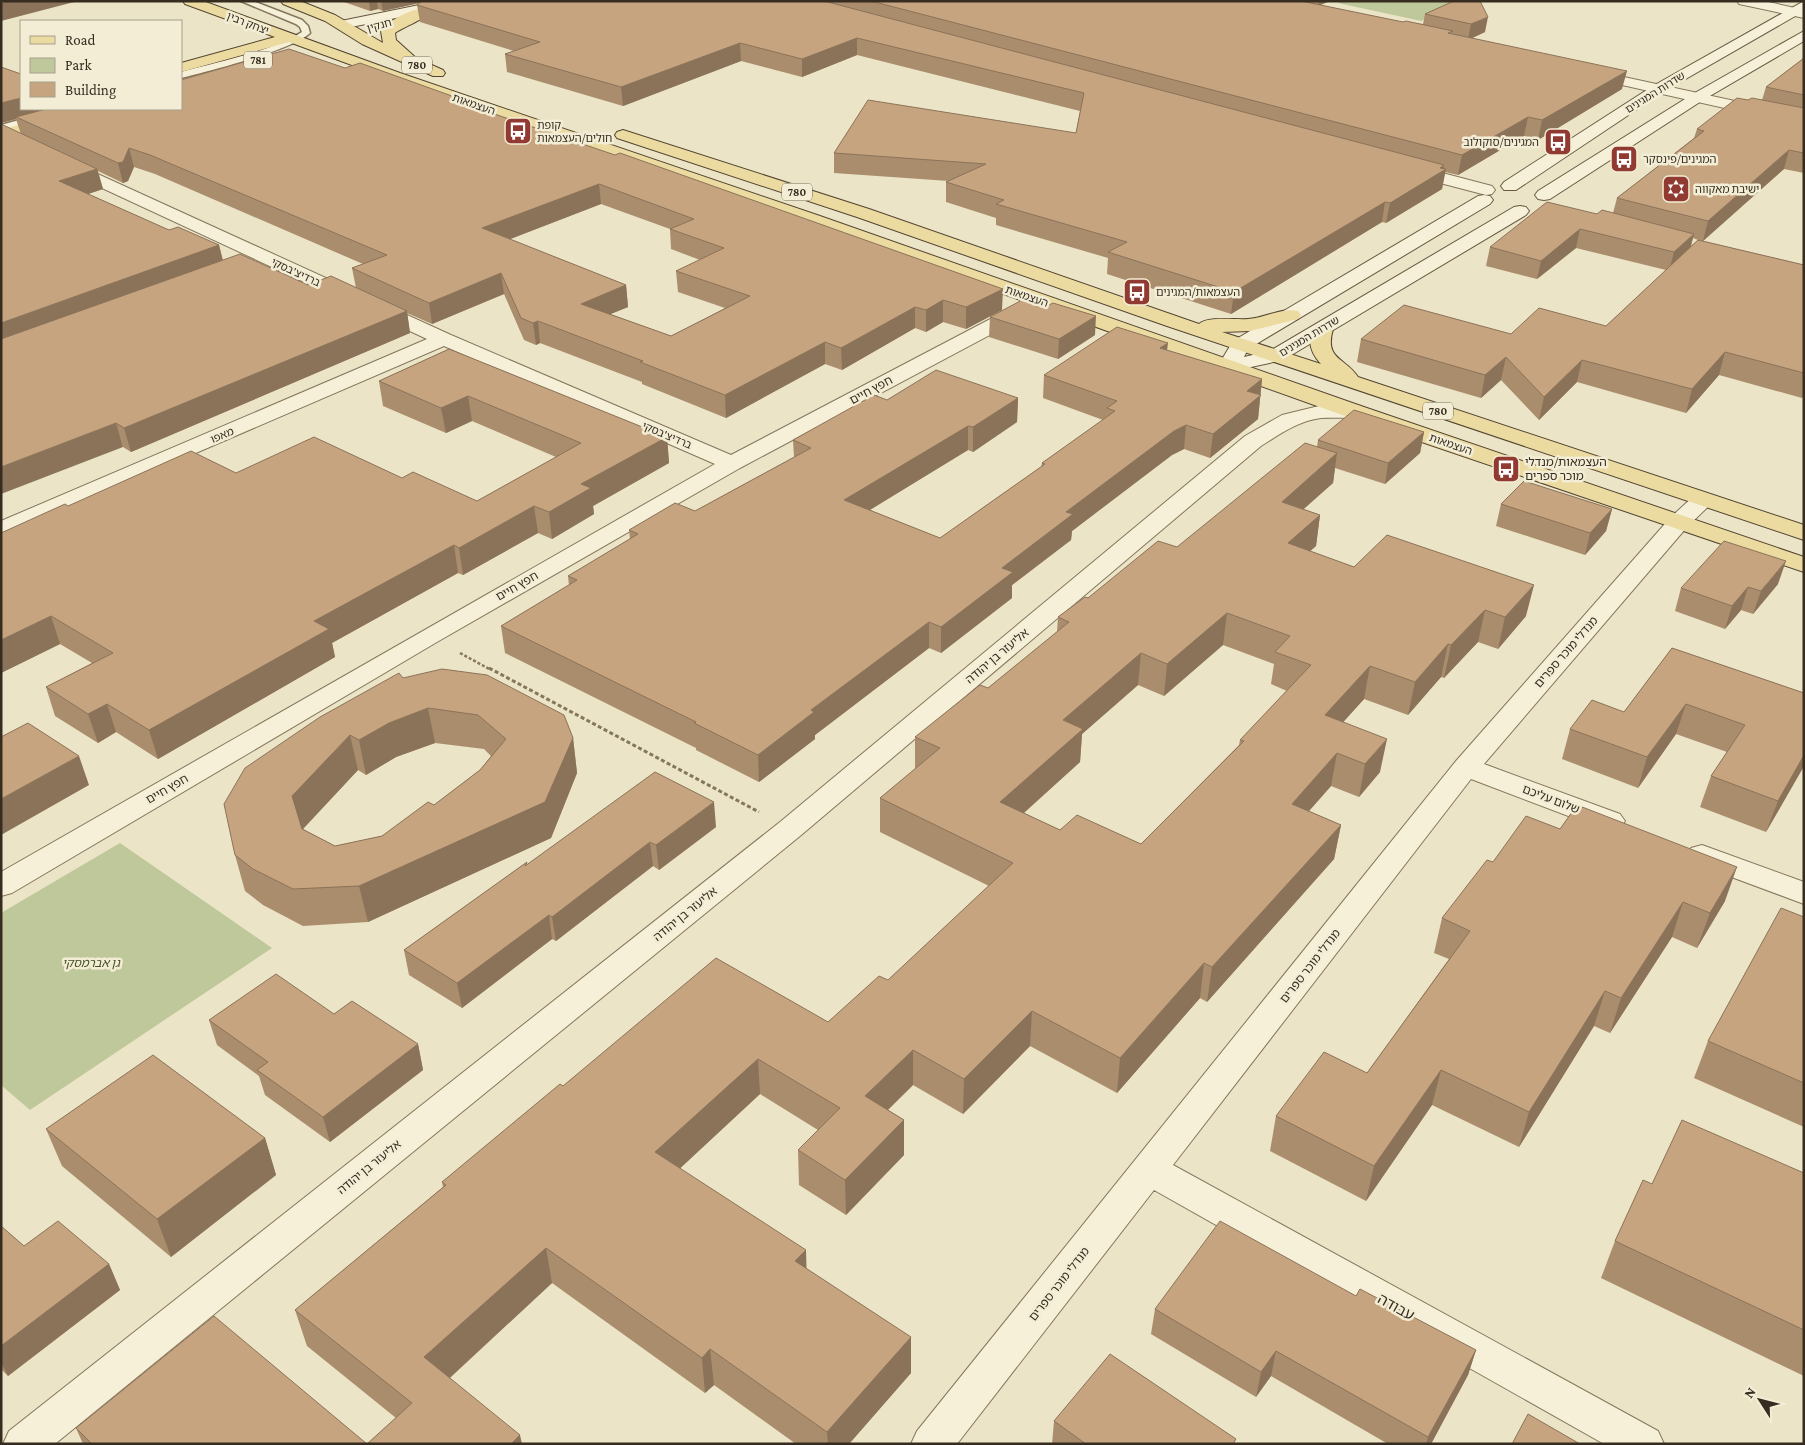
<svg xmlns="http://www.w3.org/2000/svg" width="1805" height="1445" font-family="'Crimson Pro','Noto Sans Hebrew',serif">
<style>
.green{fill:#bfc89b}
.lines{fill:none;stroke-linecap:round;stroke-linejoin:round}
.lane-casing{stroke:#85765d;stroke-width:3}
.street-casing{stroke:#85765d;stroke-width:2}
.secondary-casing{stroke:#675740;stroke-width:2}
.primary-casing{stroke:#534431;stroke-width:2}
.path-far1{stroke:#85765d;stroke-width:2.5;stroke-dasharray:3 2;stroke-linecap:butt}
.path{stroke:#85765d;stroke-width:3;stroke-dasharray:4 2.5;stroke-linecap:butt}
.lane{fill:#f6f0d9;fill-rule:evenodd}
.street{fill:#f6f0d9;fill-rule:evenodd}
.secondary{fill:#f6f0d9;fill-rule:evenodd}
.primary{fill:#ebdba1;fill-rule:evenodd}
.wall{fill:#aa8d6d;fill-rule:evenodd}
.shaded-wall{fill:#8b7359}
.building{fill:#c6a47f;stroke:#8b7359;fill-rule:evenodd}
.labels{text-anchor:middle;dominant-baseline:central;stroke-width:5;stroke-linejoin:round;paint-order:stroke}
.far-street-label{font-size:11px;fill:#362d20;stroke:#f3edd5}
.shield{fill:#f3edd5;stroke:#6f6756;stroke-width:1}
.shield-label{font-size:11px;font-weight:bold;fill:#362d20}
.far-poi-label{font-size:11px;fill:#362d20;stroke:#f3edd5;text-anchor:start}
.street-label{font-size:12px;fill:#362d20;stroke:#f3edd5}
.poi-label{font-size:12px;fill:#362d20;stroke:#f3edd5;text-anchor:start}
.park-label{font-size:12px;font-style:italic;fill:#435128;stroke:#f3edd5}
.near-street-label{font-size:15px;fill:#362d20;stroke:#f3edd5}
</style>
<rect width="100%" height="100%" fill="#ebe4c6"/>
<path class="green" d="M1341 1H1462L1421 21 1338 3Z
M120 843 272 948 30 1110 1 1085V913Z"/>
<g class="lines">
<g class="lane-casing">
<path id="lane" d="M241 1H253L302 20 308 26 310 33C293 50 208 71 181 78V72C216 62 273 51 302 32L300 27 296 24Z
M59 109H73L1 131V125Z"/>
</g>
<g class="street-casing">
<path id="street" d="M1737 1H1764L1804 10V18L1739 4Z
M1587 69 1804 116V126L1582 76 1580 73 1582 70Z
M67 160 451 335 731 455 1017 305 1024 303 1031 305 1034 309 1031 313 740 468 437 642 12 893 1 896V872L715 464 444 346 1 537V521L427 339 61 169 59 165 61 161Z
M1408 164 1492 186 1495 190 1492 194 1486 195 1402 173 1400 169 1402 165Z
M1323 405H1353L1361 406 1364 411 1361 416C1348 419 1334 417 1321 418 1298 421 1280 434 1261 446L800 836 55 1444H3L9 1431 780 822 1245 436 1282 415Z
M1703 493 1711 495 1715 500 1687 527 1484 764 1620 814 1625 821 1620 828 1610 830 1600 828 1471 779 1173 1165 1658 1431 1664 1444H1604L1154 1190 957 1444H911L917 1431 1456 761 1671 517 1695 495Z
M1702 845 1804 882V904L1691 862 1687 855 1691 848Z"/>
</g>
<g class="secondary-casing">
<path id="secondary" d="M439 1H457L458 3 451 7 341 29 334 25 341 21Z
M1804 1V11L1663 92 1516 190H1504L1501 186 1504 182 1653 86Z
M1804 31V41L1703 100 1550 199 1544 200 1538 199 1535 195 1538 191 1693 94Z
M1484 195 1490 196 1493 200 1490 204 1248 349 1244 357 1270 351 1514 207 1520 206 1526 207 1529 211 1526 215 1283 360 1228 372 1221 370 1218 366 1233 341 1478 196Z"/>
</g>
<g class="primary-casing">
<path id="primary" d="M183 1H203L400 73 820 216 1361 406 1804 557V572L1345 416 808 224 390 79 289 42 181 72V63L275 37 185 4Z
M281 1H300L335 15 383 43 381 31C389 20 415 6 429 9L431 12C426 18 404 27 395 33L396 40 416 58 443 70 445 73 443 76H433L362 44 325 21 283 4Z
M76 109H100L98 112 1 140V130Z
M623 130 869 209 1199 324C1208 316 1235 320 1248 319 1265 318 1282 307 1298 311L1301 315 1298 319 1250 331 1222 332 1321 364C1310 352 1306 339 1316 325L1323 323 1330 325 1333 329C1324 360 1345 357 1358 377L1804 525V540L1167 326 857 217 617 138 615 135 617 132Z"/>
</g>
<path class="path-far1" d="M460 653 491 670"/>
<path class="path" d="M489 668 759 812"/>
<use href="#lane" class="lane"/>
<use href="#street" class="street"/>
<use href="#secondary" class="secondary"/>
<use href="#primary" class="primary"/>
</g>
<path class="wall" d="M341 1H1330L1320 5 1403 22 1423 24 1425 14 1454 1 1485 32 1472 38 1622 89 1538 140 1524 136 1458 175 1445 172 1442 189 1386 223 1382 222 1231 314 1107 274 1108 258 996 225V218L946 202V182L949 181 834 173V153L1076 133 1080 111 857 55 802 77 741 61 623 106 507 72 505 54 514 51 420 22 417 5 420 3 383 11 378 9 370 11Z
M1804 58V173L1784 169 1703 241 1804 265V396L1802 398 1719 375 1686 413 1577 382 1539 420 1501 380 1481 398 1357 362 1361 339 1511 334 1606 326 1666 270 1576 248 1537 279 1486 266 1490 247 1597 214 1613 213 1617 198 1694 138 1697 129 1748 100H1762L1766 87ZM1693 238 1698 240 1691 246Z
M1 67 21 109H181L345 68 463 100V103L1002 310 966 329 943 322 926 332 915 328 842 370 825 364 726 418 642 384V382L540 343 536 345 524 340 504 294 432 324 407 313 410 333 131 452 123 447 16 119 1 123ZM134 167 155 174 363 264 352 268 356 288 308 285 223 260 219 245 169 230 88 194 103 189 98 171 123 183 128 181ZM601 204 670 229 671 249 700 260 676 271 678 292 725 308 671 336 610 314 628 307 626 285 509 239Z
M990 317 1095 335 1058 359 989 337Z
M449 349 667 437 669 463 593 506 594 514 552 539 538 533 463 575 458 573 332 643 335 657 158 759 116 732 98 743 55 716 46 687 92 663 60 644 1 673 68 506 236 473 402 478 477 501 556 457 472 421 446 433 383 406 379 381Z
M1167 350 1262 379 1258 419 1210 458 1184 449 1172 455 1072 531 1071 540 1012 585V598L941 653 929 648 815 735V739L759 782 696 750V748L505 653 501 626 569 585 568 576 630 539 629 530 695 511 794 457 793 440 887 400 1018 398 1017 422 973 452 968 450 870 510 940 538 1041 467 1042 463 1103 420 1043 398 1044 375Z
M1424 432 1420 453 1385 484 1335 468 1333 483 1303 509 1320 515 1316 546 1310 551 1354 567 1526 616 1498 649 1478 642 1444 678 1441 677 1408 715 1364 699 1343 722 1380 772 1359 797 1331 786 1309 811 1341 825 1334 859 1207 1002 1200 998 1117 1093 1030 1046 963 1114 913 1085 888 1110 904 1120V1155L846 1215 799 1185 798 1150 818 1130 760 1094 680 1168 807 1269 911 1373 849 1444H796L714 1385 705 1393 552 1283 450 1378 522 1444H83L76 1428 367 1444 396 1418 307 1346 295 1310 443 1187 442 1182 563 1086 828 1022 888 980 989 886 880 832V798L915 769V737L988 688 1057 632 1058 617 1088 598 1177 547 1317 447 1318 440ZM1223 645 1274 664 1271 684 1287 691 1240 740 1239 745 1141 844 1060 830 1024 813 1080 762 1082 734 1138 685 1164 696Z
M1501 504 1612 509 1606 531 1585 555 1496 526Z
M1778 584 1753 614 1741 610 1725 629 1675 611 1681 588Z
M1672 648 1804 693V766L1766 832 1700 807 1711 776 1727 752 1676 734 1638 788 1562 759 1570 729 1624 712Z
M403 678 573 738 577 773 551 838 368 922 303 926 263 905 245 891 235 855ZM435 743 484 749 491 756 480 770 434 805 382 836 335 846 303 829 358 770 366 775 396 757Z
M716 827 659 870 653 866 556 941 552 939 462 1008 409 975 404 950 527 862V865Z
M1493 862 1725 901 1697 948 1672 937 1610 1033 1594 1026 1519 1147 1432 1105 1366 1201 1270 1151 1276 1116 1367 1073 1449 959 1434 953 1442 918Z
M1804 917V1127L1694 1078 1708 1041Z
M334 1014 418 1044 423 1070 330 1142 265 1095 259 1076 217 1045 209 1020Z
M46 1129 265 1138 276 1175 171 1257 62 1166Z
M1804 1173V1376L1601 1278 1615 1241 1652 1184Z
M1 1226 24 1246 109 1264 120 1290 8 1376 1 1369Z
M1155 1309 1476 1350 1468 1375 1431 1444H1388L1271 1376 1256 1397 1151 1334Z
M1054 1421 1235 1444H1052Z"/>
<path class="shaded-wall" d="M7 1H78L1 21V3Z
M369 1H377L378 9 370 11Z
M381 1H428L383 11Z
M1319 1H1330L1318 6Z
M1488 17 1485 32 1468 40 1471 24Z
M857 38V55L802 77V59Z
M740 43 741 61 623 106 621 87Z
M1627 71 1622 89 1538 140 1542 120Z
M21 98V109H58L16 117V119L1 123V103Z
M1528 117 1524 136 1458 175 1462 155Z
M129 148 134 167 128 181 123 183 118 163Z
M1789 150 1784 169 1703 241 1708 221Z
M1444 165 1443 171 1446 169 1442 189 1386 223 1390 203Z
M97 169 103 189 64 202 59 181Z
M599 184 601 204 485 249 482 228Z
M1385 202 1382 222 1231 314 1234 292Z
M1580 229 1576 248 1537 279 1541 261Z
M1694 234 1689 252 1669 271 1674 252Z
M219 245 224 267 1 348V323Z
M501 273 504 294 432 324 429 303Z
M626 285 628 307 584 325 581 304Z
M1003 289 1002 310 966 329V307Z
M943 300V322L926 332V310Z
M915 307V328L842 370 841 348Z
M407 311 410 333 131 452 124 428Z
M1096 316 1095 335 1058 359 1059 339Z
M538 321 540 343 536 345 533 323Z
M825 342V364L726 418 725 395Z
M1168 343 1165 366 1160 348Z
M1725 352 1719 375 1686 413 1692 389Z
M1506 357 1501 380 1481 398 1485 375Z
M1582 360 1577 382 1539 420 1544 397Z
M1262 379 1258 419 1210 458 1213 434 1247 391Z
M468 396 472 421 446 433 441 408Z
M1018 398 1017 422 973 452V427Z
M116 423 123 447 1 494V467Z
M1186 425 1184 449 1172 455 1072 531 1071 540 1012 585V598L941 653V627L1002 568 1066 512 1174 431Z
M968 426V450L845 525 844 500Z
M1424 432 1420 453 1385 484 1388 463Z
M667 437 669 463 593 506 594 514 552 539 549 512 581 484Z
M1337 453 1333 483 1278 532 1282 502Z
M534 506 538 533 463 575 459 548Z
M1612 509 1606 531 1585 555 1590 533Z
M1320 515 1316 546 1284 574 1288 543Z
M454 545 458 573 332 643 335 657 158 759 149 730 314 621Z
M1786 561 1778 584 1753 614 1761 591Z
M1534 585 1526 616 1498 649 1505 617Z
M1748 587 1741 610 1725 629 1732 606Z
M1485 610 1478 642 1444 678 1451 645Z
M1227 613 1223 645 1164 696 1167 664Z
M51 616 60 644 1 673V640Z
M929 622V648L815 735V739L759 782 758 755 811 710Z
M1448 644 1441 677 1408 715 1415 682Z
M1141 653 1138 685 1082 734 1080 762 998 836 1000 802 1063 720Z
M1370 666 1364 699 1320 748 1325 715Z
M107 704 116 732 98 743 88 714Z
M1686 704 1676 734 1638 788 1647 757Z
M428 708 435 743 396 757 366 775 359 740 389 723Z
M350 735 358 770 301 831 292 796Z
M573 738 577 773 551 838 368 922 359 886Z
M1387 739 1380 772 1359 797 1365 764Z
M1337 753 1331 786 1286 837 1292 804Z
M1804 755V766L1766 832 1778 801Z
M79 756 89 785 1 835V799Z
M714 802 716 827 659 870 656 845Z
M1341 825 1334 859 1207 1002 1212 967Z
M650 842 653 866 556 941 552 917Z
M1737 867 1725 901 1697 948 1710 913Z
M1683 902 1672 937 1610 1033 1621 998Z
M549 915 552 939 462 1008 457 983Z
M1204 963 1200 998 1117 1093 1120 1058Z
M1605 991 1594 1026 1519 1147 1529 1112Z
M1032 1011 1030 1046 963 1114 964 1079Z
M418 1044 423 1070 330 1142 323 1117Z
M913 1050V1085L865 1132V1096Z
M758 1059 760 1094 659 1188 655 1152Z
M1441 1070 1432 1105 1366 1201 1374 1166Z
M904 1120V1155L846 1215 845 1180Z
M265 1138 276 1175 171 1257 157 1219Z
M546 1248 552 1283 433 1393 424 1357Z
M806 1250 807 1285 795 1261Z
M109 1264 120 1290 8 1376 1 1362V1346Z
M911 1337V1373L849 1444H828L827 1432Z
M710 1349 714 1385 705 1393 702 1358Z
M1476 1350 1468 1375 1431 1444H1426L1428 1437Z
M1276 1351 1271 1376 1256 1397 1261 1372Z
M520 1435 522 1444H511Z"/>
<path class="building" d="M422 1H824L1444 165 1440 168 1446 169 1390 203 1385 202 1234 292 1108 252 1127 242 996 204 1004 200 946 182 986 164 834 153 868 100 1076 133 1084 93 857 38 802 59 740 43 621 87 505 54 540 42 417 5Z
M871 1H1301L1403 22 1406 21 1453 31 1448 33 1627 71 1542 120 1528 117 1462 155Z
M1454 1H1480L1488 17 1471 24 1425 14Z
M289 49 345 68 360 63 463 100 459 102 615 155 620 153 1003 289 966 307 943 300 926 310 915 307 841 348 825 342 725 395 640 362 643 361 538 321 533 323 521 318 501 273 429 303 352 268 387 255 150 155 129 148 123 162 118 163 16 117 46 109H181V80ZM599 184 694 219 670 229 724 248 676 271 750 296 671 336 581 304 626 285 482 228Z
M1804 58V95L1766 87Z
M1 67 21 74V98L1 103Z
M1737 98 1748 100 1752 98 1804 108V153L1789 150 1708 221 1617 198 1704 131 1697 129Z
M1 124 97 169 59 181 169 230 178 227 219 245 1 323Z
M1547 202 1597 214 1602 210 1694 234 1674 252 1580 229 1541 261 1490 247Z
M1698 240 1804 265V373L1725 352 1692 389 1582 360 1544 397 1506 357 1485 375 1361 339 1404 305 1511 334 1539 308 1606 326Z
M240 254 308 285 331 276 407 311 124 428 116 423 1 467V339Z
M1026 298 1049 305 1053 303 1096 316 1059 339 990 317Z
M1117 327 1168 343 1160 348 1262 379 1247 391 1261 395 1213 434 1186 425 1174 431 1066 512 1073 514 1002 568 1013 572 941 627 929 622 811 710 814 712 758 755 694 723 696 722 501 626 577 580 568 576 638 534 629 530 675 503 695 511 811 448 793 440 874 395 887 400 936 370 1018 398 973 427 968 426 844 500 940 538 1045 464 1042 463 1115 411 1107 408 1117 401 1044 375Z
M449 349 667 437 581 484 591 488 549 512 534 506 459 548 454 545 314 621 329 629 149 730 107 704 88 714 46 687 113 653 51 616 1 640V533L65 504 68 506 191 451 236 473 314 437 402 478 413 472 477 501 581 443 468 396 441 408 379 381Z
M1354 410 1424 432 1388 463 1318 440Z
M1305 443 1337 453 1282 502 1320 515 1288 543 1354 567 1387 535 1534 585 1505 617 1485 610 1451 645 1448 644 1415 682 1370 666 1325 715 1387 739 1365 764 1337 753 1292 804 1341 825 1212 967 1204 963 1120 1058 1032 1011 964 1079 913 1050 865 1096 904 1120 845 1180 798 1150 840 1108 758 1059 655 1152 806 1250 795 1261 911 1337 827 1432 710 1349 702 1358 546 1248 424 1357 520 1435 511 1444H92L76 1428 214 1316 367 1444 412 1403 295 1310 446 1185 442 1182 560 1084 563 1086 716 958 828 1022 879 976 888 980 1013 863 880 798 940 748 915 737 980 685 988 688 1069 622 1058 617 1085 597 1088 598 1158 541 1177 547ZM1227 613 1290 636 1275 652 1311 665 1240 740 1244 741 1141 844 1077 815 1060 830 1000 802 1083 729 1063 720 1141 653 1167 664Z
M1524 481 1612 509 1590 533 1501 504Z
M1724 541 1786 561 1761 591 1748 587 1732 606 1681 588Z
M1672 648 1804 693V755L1778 801 1711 776 1745 725 1686 704 1647 757 1570 729 1592 700 1624 712Z
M442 669 487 675 564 715 573 738 545 802 359 886 293 889 253 869 235 855 224 804 245 768 320 717 399 673 403 678ZM428 708 478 715 506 739 480 770 434 805 428 802 382 836 335 846 302 829 292 796 350 735 359 740 389 723Z
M28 723 79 756 1 799V737Z
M655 772 714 802 656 845 650 842 552 917 549 915 457 983 404 950 527 862 525 866Z
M1577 805 1737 867 1710 913 1683 902 1621 998 1605 991 1529 1112 1441 1070 1374 1166 1276 1116 1324 1052 1367 1073 1470 931 1442 918 1487 860 1493 862 1526 816 1560 829Z
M1781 908 1804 917V1083L1708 1041Z
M276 974 334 1014 352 1001 418 1044 323 1117 257 1070 268 1062 209 1020Z
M153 1055 265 1138 157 1219 46 1129Z
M1682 1120 1804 1173V1330L1615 1241 1643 1180 1652 1184Z
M58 1221 109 1264 1 1346V1226L24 1246Z
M1220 1221 1356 1296 1360 1289 1476 1350 1428 1437 1276 1351 1261 1372 1155 1309Z
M1110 1354 1236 1439 1233 1444H1086L1054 1421Z
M1528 1414 1580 1444H1512Z"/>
<defs>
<g id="bus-square" transform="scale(1.4375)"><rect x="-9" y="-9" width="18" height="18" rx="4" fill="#903a31" stroke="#f3edd5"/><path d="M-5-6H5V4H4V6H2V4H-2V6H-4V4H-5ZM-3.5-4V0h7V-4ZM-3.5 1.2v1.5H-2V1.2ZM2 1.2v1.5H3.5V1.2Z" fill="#fff"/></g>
<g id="synagogue-square" transform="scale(1.4375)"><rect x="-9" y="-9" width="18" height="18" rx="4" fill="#903a31" stroke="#f3edd5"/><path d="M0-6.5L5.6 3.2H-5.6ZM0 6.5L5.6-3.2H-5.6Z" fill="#fff"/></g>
</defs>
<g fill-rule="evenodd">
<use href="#bus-square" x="518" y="131"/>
<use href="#bus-square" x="1558" y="142"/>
<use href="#bus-square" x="1624" y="159"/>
<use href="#synagogue-square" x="1676" y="189"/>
<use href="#bus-square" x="1137" y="292"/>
<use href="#bus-square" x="1506" y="469"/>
</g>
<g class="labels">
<g class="far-street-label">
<text transform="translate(248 23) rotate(21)">יצחק רבין</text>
<text transform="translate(379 25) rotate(-16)">חנקין</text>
<text transform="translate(1655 92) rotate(-32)">שדרות המגינים</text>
<text transform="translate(474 104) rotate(19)">העצמאות</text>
<text transform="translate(296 272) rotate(25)">ברדיצ'בסקי</text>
<text transform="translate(1027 296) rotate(19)">העצמאות</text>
<text transform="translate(1309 336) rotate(-31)">שדרות המגינים</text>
<text transform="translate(222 435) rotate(-23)">מאפו</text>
<text transform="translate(667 435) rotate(23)">ברדיצ'בסקי</text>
<text transform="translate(1451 444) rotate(19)">העצמאות</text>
</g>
<g class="shield">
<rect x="244" y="51.5" width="28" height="17" rx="4"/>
<rect x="402" y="56.5" width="30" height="17" rx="4"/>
<rect x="782" y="183.5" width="30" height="17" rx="4"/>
<rect x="1423" y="402.5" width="30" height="17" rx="4"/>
</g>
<g class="shield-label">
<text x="258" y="60">781</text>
<text x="417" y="65">780</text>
<text x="797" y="192">780</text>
<text x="1438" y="411">780</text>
</g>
<g class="far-poi-label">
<text x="537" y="125">קופת<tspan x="537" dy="13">חולים/העצמאות</tspan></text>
<text x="1539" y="142" text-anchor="end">המגינים/סוקולוב</text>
<text x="1643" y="159">המגינים/פינסקר</text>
<text x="1695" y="189">ישיבת מאקווה</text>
<text x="1156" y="292">העצמאות/המגינים</text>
</g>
<g class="street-label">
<text transform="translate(871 390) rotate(-28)">חפץ חיים</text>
<text transform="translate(517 586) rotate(-30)">חפץ חיים</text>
<text transform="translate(1566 652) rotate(-49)">מנדלי מוכר ספרים</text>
<text transform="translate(997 656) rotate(-40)">אליעזר בן יהודה</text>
<text transform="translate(167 789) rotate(-30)">חפץ חיים</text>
<text transform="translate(1551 799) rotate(21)">שלום עליכם</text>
<text transform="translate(685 914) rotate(-39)">אליעזר בן יהודה</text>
<text transform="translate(1310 966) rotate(-52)">מנדלי מוכר ספרים</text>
<text transform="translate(369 1167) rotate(-39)">אליעזר בן יהודה</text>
<text transform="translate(1059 1284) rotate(-52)">מנדלי מוכר ספרים</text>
</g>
<g class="poi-label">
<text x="1525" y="462">העצמאות/מנדלי<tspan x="1525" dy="14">מוכר ספרים</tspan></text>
</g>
<g class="park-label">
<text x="91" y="963">גן אברמסקי</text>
</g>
<g class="near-street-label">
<text transform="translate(1396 1307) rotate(29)">עבודה</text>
</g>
</g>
<rect width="1805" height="1445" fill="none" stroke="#362d20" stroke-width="5"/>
<rect x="20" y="20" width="162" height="90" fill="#f3edd5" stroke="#a7a08d"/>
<rect x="30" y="36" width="25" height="8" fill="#ebdba1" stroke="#a7a08d"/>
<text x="65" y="45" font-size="15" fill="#362d20">Road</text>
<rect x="30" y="58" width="25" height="15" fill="#bfc89b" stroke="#a7a08d"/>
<text x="65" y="70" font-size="15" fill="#362d20">Park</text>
<rect x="30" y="82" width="25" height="15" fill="#c6a47f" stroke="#a7a08d"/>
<text x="65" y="95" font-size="15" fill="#362d20">Building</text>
<g transform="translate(1760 1400) rotate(306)" stroke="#f3edd5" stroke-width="4" paint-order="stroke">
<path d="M0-4L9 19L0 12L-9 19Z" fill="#362d20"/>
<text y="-8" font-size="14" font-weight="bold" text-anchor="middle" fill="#362d20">N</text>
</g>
</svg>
